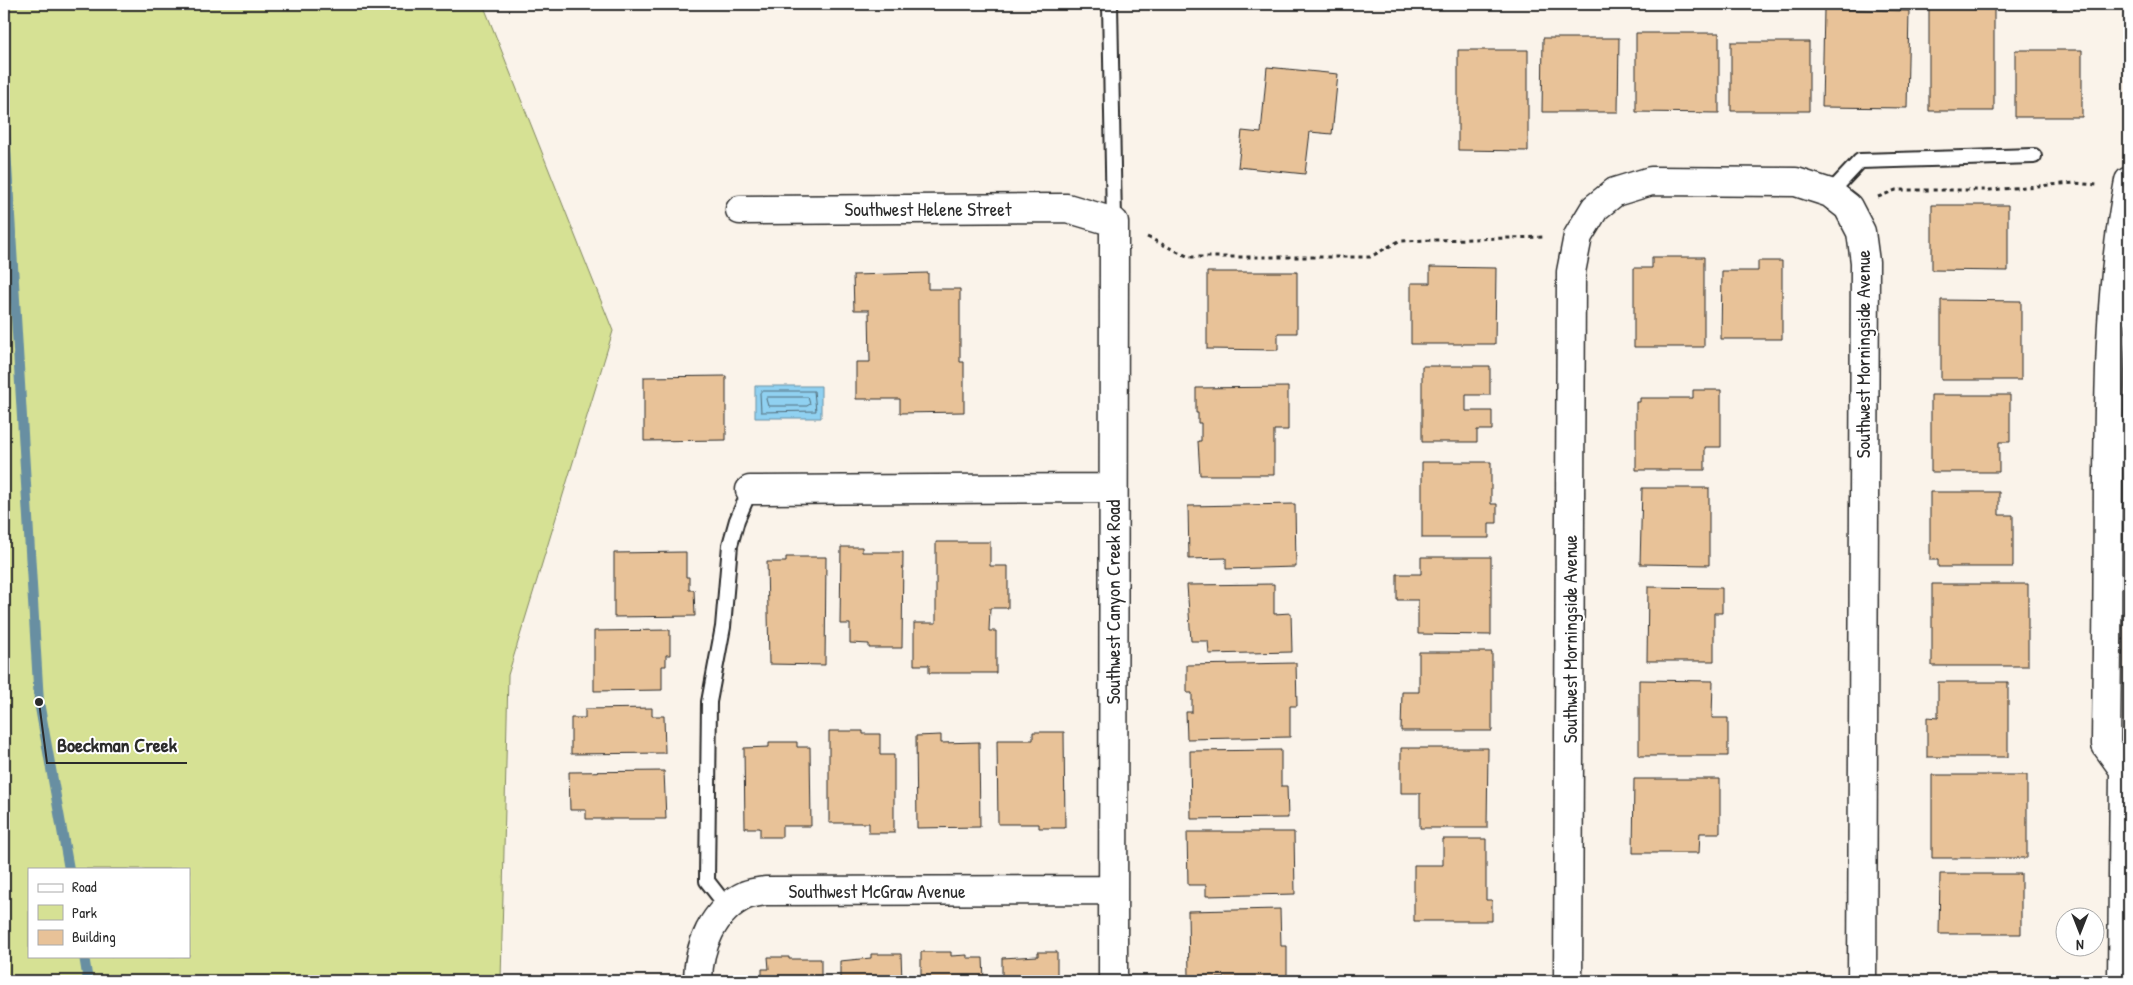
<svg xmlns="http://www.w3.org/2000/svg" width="2133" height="985" font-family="'Patrick Hand',sans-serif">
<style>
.green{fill:#d6e194;stroke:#808660;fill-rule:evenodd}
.water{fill:#90d1f1;stroke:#688fa2}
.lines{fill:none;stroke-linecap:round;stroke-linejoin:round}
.shore{stroke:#536d7a;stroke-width:1}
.stream{stroke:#688fa2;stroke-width:10}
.building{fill:#e8c298;stroke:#2b2b2b}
.service-casing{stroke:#2b2b2b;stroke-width:18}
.minor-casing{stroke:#2b2b2b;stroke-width:31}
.secondary-casing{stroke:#2b2b2b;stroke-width:31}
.path{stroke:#2b2b2b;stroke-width:3;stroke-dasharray:4 4;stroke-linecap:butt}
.service{stroke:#fff;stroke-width:14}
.minor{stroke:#fff;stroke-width:28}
.secondary{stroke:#fff;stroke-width:28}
.labels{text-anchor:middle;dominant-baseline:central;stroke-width:4;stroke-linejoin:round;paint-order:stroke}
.street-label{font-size:19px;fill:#2b2b2b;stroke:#fff}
.leader{fill:none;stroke:#2b2b2b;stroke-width:2}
.callout-dot{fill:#2b2b2b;stroke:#fff;stroke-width:2}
.callout-label{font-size:20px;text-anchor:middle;font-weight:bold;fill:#2b2b2b;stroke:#fff;stroke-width:4;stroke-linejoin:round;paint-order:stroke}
</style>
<rect width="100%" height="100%" fill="#faf3ea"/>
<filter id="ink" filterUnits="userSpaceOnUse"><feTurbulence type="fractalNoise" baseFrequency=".02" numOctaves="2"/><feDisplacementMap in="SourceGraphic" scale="10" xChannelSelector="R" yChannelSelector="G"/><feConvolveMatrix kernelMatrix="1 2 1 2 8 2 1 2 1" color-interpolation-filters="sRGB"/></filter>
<g filter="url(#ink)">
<path class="green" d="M4 4H483L613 331 508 675 501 981H4ZM29 869H189V956H29Z"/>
<path class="water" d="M755 386H821V418H755Z"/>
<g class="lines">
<path class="shore" d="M762 391H814L816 411 761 412 760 393Z
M768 397H808L810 404 807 406H768L766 399Z"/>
<path class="stream" d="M4 115 39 702 69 869
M84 956 88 981"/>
</g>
<path class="building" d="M1929 7H1994V111H1929Z
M1824 9 1909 11 1907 108 1822 107Z
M1636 33H1719V113L1636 112Z
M1543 38H1619L1618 112H1542Z
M1731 42H1809V111H1731Z
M1458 50H1528V151L1458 150Z
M2015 50H2082V117H2015Z
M1267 67 1338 74 1332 134 1310 132 1305 174 1238 167 1242 131 1261 133Z
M1932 205H2008V271L1932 270Z
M1652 257H1704V347H1634V268H1652Z
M1758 261H1782V339H1721L1722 271H1758Z
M1430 267 1496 268 1495 344H1411V283H1430Z
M1207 272H1297V333H1278V350L1207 349Z
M928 273V289H960V362H964V412L900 413V399H856V362H870L869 310H854L853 275Z
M1941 300 2021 301V380H1941Z
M1422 366H1490V395H1466V411H1492V430H1477V442H1422Z
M726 376V440L644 441V377Z
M1288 387V430H1274V475H1200L1198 441H1201V423H1198V413H1196V388Z
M1693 390H1721V447H1705V470H1636V402H1640V398H1693Z
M1931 395H2010V442H1999V472H1931Z
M1422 462H1491V504H1497V523H1489V538H1422Z
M1642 488H1709V565L1640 564Z
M1930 492H1999V515H2013V567H1938V560H1930Z
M1295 504 1296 567 1226 569V558L1189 559 1188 506Z
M936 542H990V566H1008V608H990L989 631H996V673H929V665H914V623H936Z
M841 547H862V552H903L902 648H869V644L850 643V624H840Z
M686 552V577H689V590H694L695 616 614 617V553Z
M786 557H826L825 665 769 664 767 562H786Z
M1421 557H1491V635L1418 634V600H1397V574H1421Z
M1274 584V614L1291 613 1292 652 1209 654 1208 641H1191L1187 585Z
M1932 584H2028V666H1932Z
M1648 587 1722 588V613H1714V661H1647Z
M670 630V655H666V666H662V690L594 691V631Z
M1419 652H1492V731H1401L1402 692H1419Z
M1296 663 1297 706H1290V737L1187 739 1186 712H1192V693H1187V665Z
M1639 680 1713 681 1712 718H1728V756H1639Z
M1938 682H2008V757H1927V717L1938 718Z
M652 708V716H664L665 753 571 754V718H585V709Z
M829 731H863V734H880V755H894V833H869V823H829Z
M1033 732H1064L1065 828H1039V824H998L997 740H1033Z
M941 735V743L979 742 980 827 917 828 916 736Z
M769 742H797V747H810L811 826H782V837H760V828H745L744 748 769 747Z
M1401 748H1488L1487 828H1420V793H1401Z
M1281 750V786H1287L1288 818 1191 819 1190 751Z
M664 771 666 819H586V810H570L569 772Z
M1932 775H2027V858H1932Z
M1634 779H1720V833H1700L1699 853H1633Z
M1187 832H1294L1295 894 1206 896V885H1188Z
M1443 839H1486V900H1492V921H1414V865H1443Z
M1940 874H2021V934H1939Z
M1280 909 1281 946H1287V977L1189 978 1188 911Z
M921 952H951V956L967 955V958H983L984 981H921Z
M1038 952H1057V981H1002V958L1038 956Z
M871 954H901L902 981H840V961L871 958Z
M768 957H789V959H821V981H762V969H769Z"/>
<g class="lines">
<g class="service-casing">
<path id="service" d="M1110 4 1114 222
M1830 193 1860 161 2034 156
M728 908 707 881 709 702 723 627 730 545 737 520 750 490"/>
</g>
<g class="minor-casing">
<path id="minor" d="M740 210 1067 208 1114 222 1113 981
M750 490 1112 488
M698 981C698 947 713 910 746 895 752 893 759 892 765 891L1113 890
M1568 981 1571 272 1578 236 1595 208 1615 192 1651 181 1796 182 1830 193 1848 207 1861 232 1865 262 1862 981"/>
</g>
<g class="secondary-casing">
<path id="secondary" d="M2122 981 2124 770 2106 745C2107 655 2108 566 2108 476 2109 377 2110 279 2129 181"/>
</g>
<path class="path" d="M1878 197 1896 190H1990L2074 183 2097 185
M1147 237 1189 257H1370L1399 241 1544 237"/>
<use href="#service" class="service"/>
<use href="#minor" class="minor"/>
<use href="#secondary" class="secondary"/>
</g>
</g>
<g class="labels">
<g class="street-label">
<text x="928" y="209">Southwest Helene Street</text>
<text transform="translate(1863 354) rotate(-90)">Southwest Morningside Avenue</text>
<text transform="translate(1113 602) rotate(-90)">Southwest Canyon Creek Road</text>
<text transform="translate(1570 639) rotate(-90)">Southwest Morningside Avenue</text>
<text x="877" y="891">Southwest McGraw Avenue</text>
</g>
</g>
<path class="leader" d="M39 702L47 763H187"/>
<circle class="callout-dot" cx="39" cy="702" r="5"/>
<g class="callout-label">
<text x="117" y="752">Boeckman Creek</text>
</g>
<rect width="2133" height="985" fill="none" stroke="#fff" stroke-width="20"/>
<rect x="10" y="10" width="2113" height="965" fill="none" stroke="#2b2b2b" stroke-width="2" filter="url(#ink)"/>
<rect x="28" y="868" width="162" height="90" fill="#ffffff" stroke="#aaaaaa"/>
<rect x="38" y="884" width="25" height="8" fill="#ffffff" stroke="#aaaaaa"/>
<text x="72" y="892" font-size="15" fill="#2b2b2b">Road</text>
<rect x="38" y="905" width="25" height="15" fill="#d6e194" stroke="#aaaaaa"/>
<text x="72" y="918" font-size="15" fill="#2b2b2b">Park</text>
<rect x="38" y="930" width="25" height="15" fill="#e8c298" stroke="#aaaaaa"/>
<text x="72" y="942" font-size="15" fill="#2b2b2b">Building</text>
<g transform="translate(2080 932) rotate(180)"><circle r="24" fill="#ffffff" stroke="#aaaaaa"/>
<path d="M0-4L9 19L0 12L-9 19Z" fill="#2b2b2b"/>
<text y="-8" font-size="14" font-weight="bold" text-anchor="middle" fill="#2b2b2b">N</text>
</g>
</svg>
